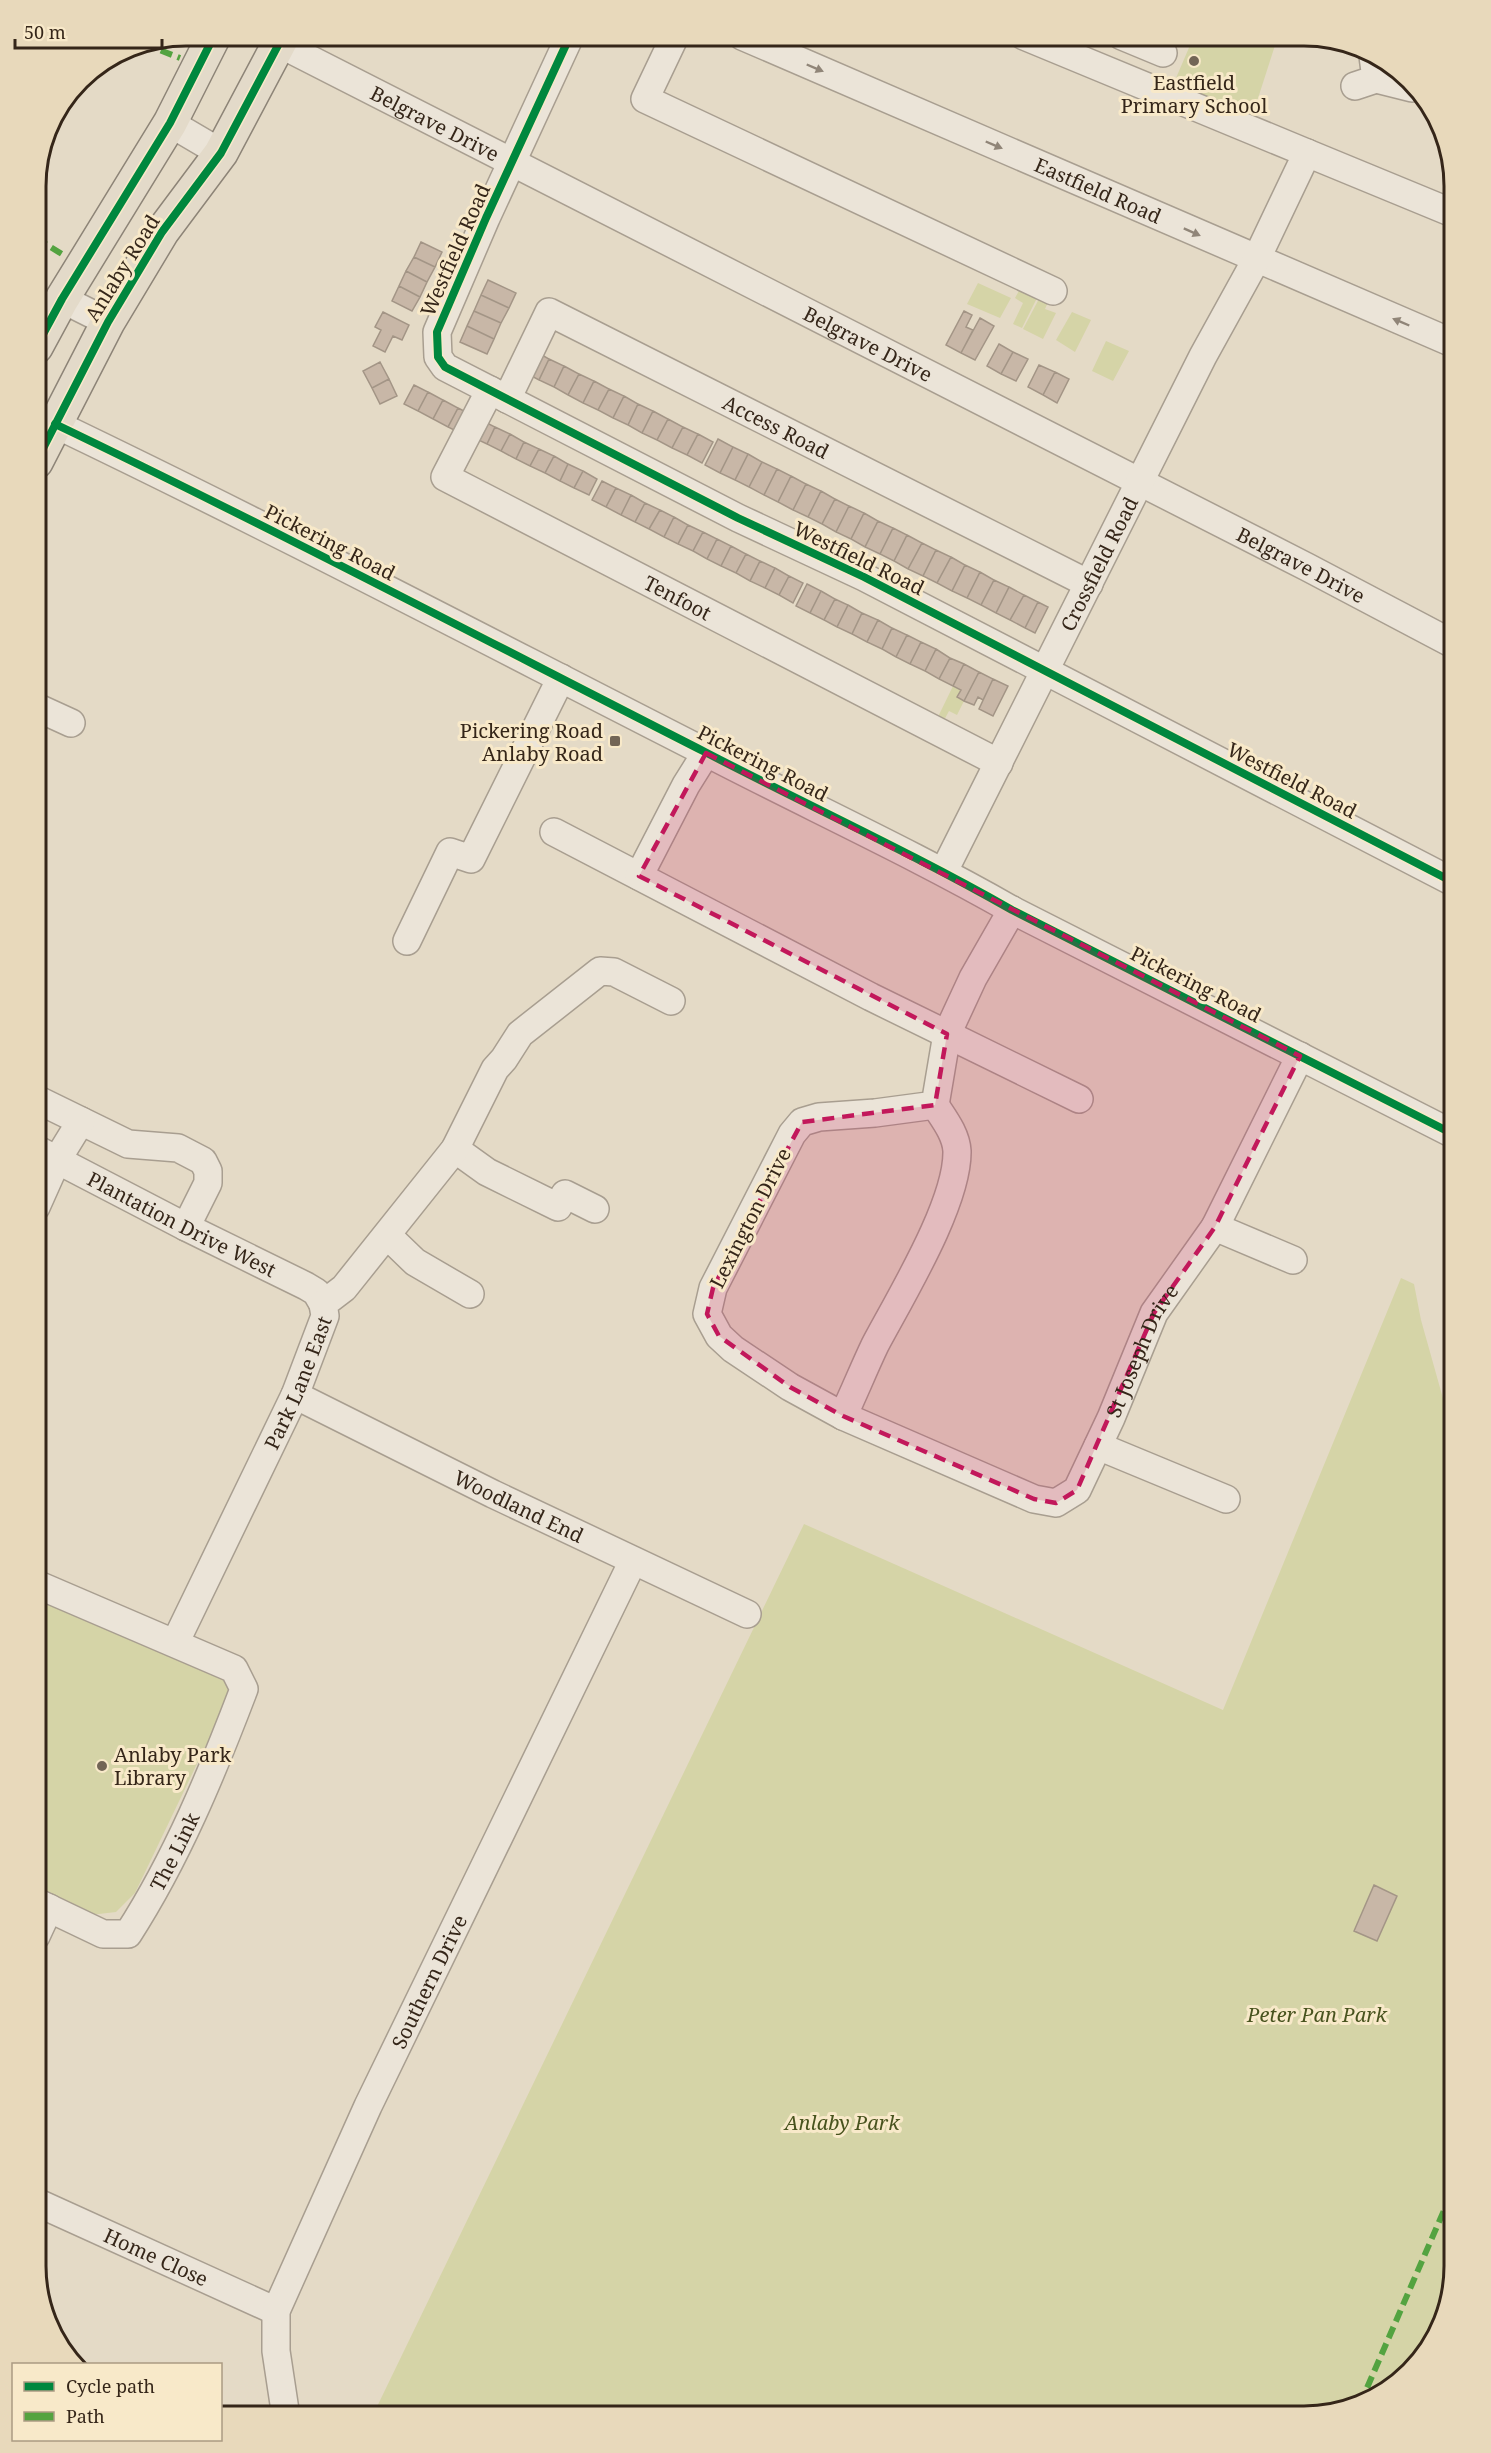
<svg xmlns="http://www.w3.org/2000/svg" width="1491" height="2453" font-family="'Noto Serif',serif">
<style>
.green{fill:#d5d4a7}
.building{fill:#c8b7a7;stroke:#a39586;stroke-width:1.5}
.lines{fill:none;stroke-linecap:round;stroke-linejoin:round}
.minor-casing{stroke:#a89e90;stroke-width:30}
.major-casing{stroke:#8d8477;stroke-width:36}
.minor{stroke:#ebe4d8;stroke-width:27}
.major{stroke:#e3dac9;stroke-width:33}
.quiet{stroke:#53a340;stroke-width:6;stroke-dasharray:12 6;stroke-linecap:butt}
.cycleway-casing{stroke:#f8e9c9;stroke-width:11}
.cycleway{stroke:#00873e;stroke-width:8}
.oneway{fill:#908578}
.marked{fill:#c2185b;fill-opacity:0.2;stroke:#c2185b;stroke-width:4.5;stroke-dasharray:12 8;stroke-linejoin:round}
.poi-dot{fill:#726556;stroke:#f8e9c9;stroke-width:2}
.labels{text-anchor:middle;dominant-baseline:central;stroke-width:6;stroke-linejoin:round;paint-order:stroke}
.poi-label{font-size:20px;fill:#352619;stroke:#f8e9c9}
.street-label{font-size:20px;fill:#352619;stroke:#f8e9c9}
.park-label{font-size:20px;font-style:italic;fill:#48531e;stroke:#f8e9c9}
.rim{fill:none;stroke:#352619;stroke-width:3}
</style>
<rect width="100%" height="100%" fill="#e4dac6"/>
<path class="green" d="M1194 36H1278L1251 120 1173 85Z
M978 283 1011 298 1000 318 967 304Z
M1021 287 1038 296 1022 328 1013 324 1023 303 1015 298Z
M1040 297 1049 300 1045 309 1056 313 1043 339 1023 329Z
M1072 312 1091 320 1075 352 1056 340Z
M1106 341 1129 351 1113 381 1092 371Z
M953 686 961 690 958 697 964 701 957 715 949 711 942 724 936 721Z
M1401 1278 1414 1284 1421 1320 1451 1427 1455 1429V2267L1435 2342 1371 2401 1305 2417H372L804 1524 1223 1710Z
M36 1597 227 1674 231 1693 135 1893 116 1912 90 1915 36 1886Z"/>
<path class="building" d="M421 242 442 252 435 267 414 257Z
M414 257 435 267 427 282 406 271Z
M406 271 427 282 420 297 399 286Z
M488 280 516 293 509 308 481 295Z
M399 286 420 297 412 311 392 301Z
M481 295 509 308 501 323 474 311Z
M474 311 501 323 494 339 467 326Z
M964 311 972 315 966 327 973 330 961 353 946 345Z
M383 312 409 325 402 340 393 336 385 352 373 346 381 330 375 327Z
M980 318 994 326 975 360 961 353Z
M467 326 494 339 487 354 460 342Z
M999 344 1013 352 1001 374 987 366Z
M535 351 549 359 539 380 524 372Z
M1013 352 1028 359 1016 381 1001 374Z
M549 359 564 366 554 387 539 380Z
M380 362 389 379 372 388 363 371Z
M1039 365 1055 372 1043 395 1028 387Z
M564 366 579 374 568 395 554 387Z
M1055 372 1069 379 1057 403 1043 395Z
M579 374 594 381 583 403 568 395Z
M389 379 397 396 380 404 372 388Z
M594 381 609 389 598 410 583 403Z
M414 385 428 392 418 411 404 404Z
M609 389 624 396 613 418 598 410Z
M428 392 443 400 433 419 418 411Z
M624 396 638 404 628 425 613 418Z
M443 400 458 408 448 427 433 419Z
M638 404 653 411 642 433 628 425Z
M458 408 472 415 462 434 448 427Z
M653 411 668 419 657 440 642 433Z
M668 419 683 427 672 448 657 440Z
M481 420 495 427 487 444 472 437Z
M495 427 510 434 501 451 487 444Z
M683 427 698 434 687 455 672 448Z
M510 434 524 442 516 459 501 451Z
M698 434 713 442 702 463 687 455Z
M718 439 733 447 720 473 705 465Z
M524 442 539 449 530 466 516 459Z
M733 447 748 454 735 480 720 473Z
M539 449 554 456 545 473 530 466Z
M748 454 762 462 749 487 735 480Z
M554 456 568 464 560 481 545 473Z
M762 462 777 469 764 495 749 487Z
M568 464 583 471 574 488 560 481Z
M777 469 791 476 778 502 764 495Z
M583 471 597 479 589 495 574 488Z
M791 476 806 484 793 510 778 502Z
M602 481 616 488 606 507 592 500Z
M806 484 821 491 808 517 793 510Z
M616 488 631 495 621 515 606 507Z
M821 491 835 499 822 524 808 517Z
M631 495 645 503 635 522 621 515Z
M835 499 849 506 836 532 822 524Z
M645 503 660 510 649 529 635 522Z
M849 506 864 513 851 539 836 532Z
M660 510 674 517 664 537 649 529Z
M864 513 878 521 865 547 851 539Z
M674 517 688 525 678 544 664 537Z
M878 521 893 528 880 554 865 547Z
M688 525 703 532 693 551 678 544Z
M893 528 907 535 894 561 880 554Z
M703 532 717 539 707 559 693 551Z
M907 535 922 543 908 569 894 561Z
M717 539 731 546 721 566 707 559Z
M922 543 936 550 923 576 908 569Z
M731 546 746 554 736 573 721 566Z
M936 550 951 557 937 583 923 576Z
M746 554 760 561 750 581 736 573Z
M951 557 965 565 952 591 937 583Z
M760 561 775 568 765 588 750 581Z
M965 565 980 572 967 598 952 591Z
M775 568 789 576 779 595 765 588Z
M980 572 994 580 981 605 967 598Z
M789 576 803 583 793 603 779 595Z
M994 580 1009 587 996 613 981 605Z
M807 584 821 591 810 613 796 606Z
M1009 587 1024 595 1010 620 996 613Z
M821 591 835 599 824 620 810 613Z
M1024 595 1038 602 1025 628 1010 620Z
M835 599 848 605 837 627 824 620Z
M1038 602 1048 607 1035 633 1025 628Z
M848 605 862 613 852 634 837 627Z
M862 613 878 620 867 642 852 634Z
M878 620 892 628 882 649 867 642Z
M892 628 907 635 896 657 882 649Z
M907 635 921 642 910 664 896 657Z
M921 642 936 649 925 671 910 664Z
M936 649 950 658 939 679 925 671Z
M950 658 964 664 953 686 939 679Z
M964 664 979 672 964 701 957 697 961 690 953 686Z
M979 672 993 679 983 700 978 697 974 705 964 701Z
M993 679 1008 686 993 716 979 709Z
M1374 1885 1397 1896 1377 1941 1354 1931Z"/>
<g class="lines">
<g class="minor-casing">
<g id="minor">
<path d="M570 36 486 218 437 332 438 357 445 367 738 518 864 577 1455 883"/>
<path d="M675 36 645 99 1053 291"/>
<path id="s1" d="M742 36 1455 344"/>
<path d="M1122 36 1163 53"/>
<path id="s2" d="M280 44 1307 567 1455 645"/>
<path d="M1376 79 1412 88"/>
<path d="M1355 86 1376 79 1373 56"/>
<path d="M170 123 221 153"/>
<path d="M1307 153 1455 214"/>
<path d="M62 299 108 322"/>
<path id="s3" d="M490 390 445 477 999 763"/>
<path id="s4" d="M507 399 549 312 1089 584"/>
<path d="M55 424C274 529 489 642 705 752 807 805 912 853 1012 910L1455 1135"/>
<path d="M36 707 71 723"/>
<path d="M554 832 871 997 1079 1099"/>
<path id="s5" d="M944 871 1203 356 1256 260 1307 153 1024 36"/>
<path d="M639 876 686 785 706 753"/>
<path id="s6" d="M1012 910 973 978 947 1034 935 1105 875 1113 819 1117 802 1122 792 1134 713 1288 707 1314 719 1336 733 1349 790 1387 843 1416 1034 1499 1056 1503 1077 1490 1111 1418 1154 1313 1215 1227 1300 1056"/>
<path d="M407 941 450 852 471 859 561 678"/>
<path d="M36 1099 128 1144 178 1148 203 1161 208 1171V1183L186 1227"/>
<path id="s7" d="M36 1149 186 1227 306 1286 316 1292 323 1304"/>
<path d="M455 1149 487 1172 558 1207 565 1194 595 1209"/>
<path d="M36 1207 57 1160 81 1121"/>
<path d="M1215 1227 1293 1260"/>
<path d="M387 1235 415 1262 470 1294"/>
<path id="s8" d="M295 1395 493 1494 747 1614"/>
<path d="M843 1416C854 1393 864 1368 875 1345 901 1296 958 1203 957 1151 956 1134 944 1119 935 1105"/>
<path d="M1098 1446 1226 1499"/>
<path id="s9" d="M175 1643 295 1395 325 1316 323 1304 344 1288 455 1149 495 1069 504 1059 520 1034 600 971 614 972 671 1001"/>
<path id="s10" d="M36 1902 103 1934H128C177 1858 212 1773 244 1689L234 1669 36 1584"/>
<path d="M36 1936 49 1908"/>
<path id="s11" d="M36 2202 276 2311"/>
<path id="s12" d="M286 2417 276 2351V2311L368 2106 633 1561"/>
</g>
</g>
<g class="major-casing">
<path id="major" d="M36 347 62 299 170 123 214 36
M36 462 108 322 162 232 221 153 283 36"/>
</g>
<use href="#minor" class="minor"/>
<use href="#major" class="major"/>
<path class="quiet" d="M144 44 180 58
M36 238 65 256
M1360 2404 1455 2185"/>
<g class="cycleway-casing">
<path id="cycleway" d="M570 36 486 218 437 332 438 357 445 367 738 518 864 577 1455 883
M36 347 62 299 170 123 214 36
M55 424C274 529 489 642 705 752 807 805 912 853 1012 910L1455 1135
M36 462 108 322 162 232 221 153 283 36"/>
</g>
<use href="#cycleway" class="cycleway"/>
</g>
<defs><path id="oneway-solid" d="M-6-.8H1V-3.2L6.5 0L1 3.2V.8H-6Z" transform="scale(1.5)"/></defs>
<g class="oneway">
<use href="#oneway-solid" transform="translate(815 68) rotate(23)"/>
<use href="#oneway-solid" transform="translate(994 145) rotate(23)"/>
<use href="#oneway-solid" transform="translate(1192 232) rotate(24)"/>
<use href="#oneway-solid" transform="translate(1401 322) rotate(-157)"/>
</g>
<path class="marked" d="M706 753 1300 1056 1215 1227 1154 1313 1077 1490 1056 1503 1034 1499 843 1416 790 1387 719 1336 707 1314 713 1288 802 1122 935 1105 947 1034 639 876Z"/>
<g class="poi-dot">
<circle cx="1194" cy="61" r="6"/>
<rect x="609" y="735" width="12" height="12" rx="3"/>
<circle cx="102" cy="1766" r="6"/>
</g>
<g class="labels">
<g class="poi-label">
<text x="1194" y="82">Eastfield<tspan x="1194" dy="23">Primary School</tspan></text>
<text x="603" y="730" text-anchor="end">Pickering Road<tspan x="603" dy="23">Anlaby Road</tspan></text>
<text x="114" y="1754" text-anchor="start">Anlaby Park<tspan x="114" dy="23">Library</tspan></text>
</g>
<g class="street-label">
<text stroke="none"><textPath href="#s2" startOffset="174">Belgrave Drive</textPath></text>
<text stroke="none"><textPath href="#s1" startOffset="388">Eastfield Road</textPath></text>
<text transform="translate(455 250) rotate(-66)">Westfield Road</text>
<text transform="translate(122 268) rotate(-58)">Anlaby Road</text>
<text stroke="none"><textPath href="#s2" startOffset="660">Belgrave Drive</textPath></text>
<text stroke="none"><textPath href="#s4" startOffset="351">Access Road</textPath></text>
<text transform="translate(330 542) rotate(27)">Pickering Road</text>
<text transform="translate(859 558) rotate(26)">Westfield Road</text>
<text stroke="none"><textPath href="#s5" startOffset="344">Crossfield Road</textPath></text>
<text stroke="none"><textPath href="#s2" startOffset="1146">Belgrave Drive</textPath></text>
<text stroke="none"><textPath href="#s3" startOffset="360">Tenfoot</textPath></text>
<text transform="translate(763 763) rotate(27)">Pickering Road</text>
<text transform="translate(1292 780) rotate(27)">Westfield Road</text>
<text transform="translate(1196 984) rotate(27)">Pickering Road</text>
<text transform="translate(750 1218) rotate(-63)">Lexington Drive</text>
<text stroke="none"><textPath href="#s7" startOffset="164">Plantation Drive West</textPath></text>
<text stroke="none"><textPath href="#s6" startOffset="1144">St Joseph Drive</textPath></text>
<text stroke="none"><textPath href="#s9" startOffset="288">Park Lane East</textPath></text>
<text stroke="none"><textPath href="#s8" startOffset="250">Woodland End</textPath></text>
<text stroke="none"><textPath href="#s10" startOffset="194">The Link</textPath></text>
<text stroke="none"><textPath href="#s12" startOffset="470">Southern Drive</textPath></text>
<text stroke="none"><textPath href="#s11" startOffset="132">Home Close</textPath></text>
</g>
<g class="park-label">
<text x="1317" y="2014">Peter Pan Park</text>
<text x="842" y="2122">Anlaby Park</text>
</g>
</g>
<path d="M0 0H1491V2453H0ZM186 46H1304A140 140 0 0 1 1444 186V2266A140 140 0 0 1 1304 2406H186A140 140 0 0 1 46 2266V186A140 140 0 0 1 186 46Z" fill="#e8d9bb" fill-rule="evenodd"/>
<path class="rim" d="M186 46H1304A140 140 0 0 1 1444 186V2266A140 140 0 0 1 1304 2406H186A140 140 0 0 1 46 2266V186A140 140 0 0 1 186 46Z"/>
<rect x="12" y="2363" width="210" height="78" fill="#f8e9c9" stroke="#aa9b83" stroke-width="1.5"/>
<rect x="24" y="2382" width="30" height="9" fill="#00873e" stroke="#aa9b83" stroke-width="1.5"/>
<text x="66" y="2393" font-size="18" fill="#352619">Cycle path</text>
<rect x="24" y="2412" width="30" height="9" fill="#53a340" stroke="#aa9b83" stroke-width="1.5"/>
<text x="66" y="2423" font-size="18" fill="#352619">Path</text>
<path d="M15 39v9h147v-9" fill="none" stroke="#352619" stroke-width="3"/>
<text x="24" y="39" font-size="18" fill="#352619" stroke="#f8e9c9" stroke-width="4.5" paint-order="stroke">50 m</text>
</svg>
